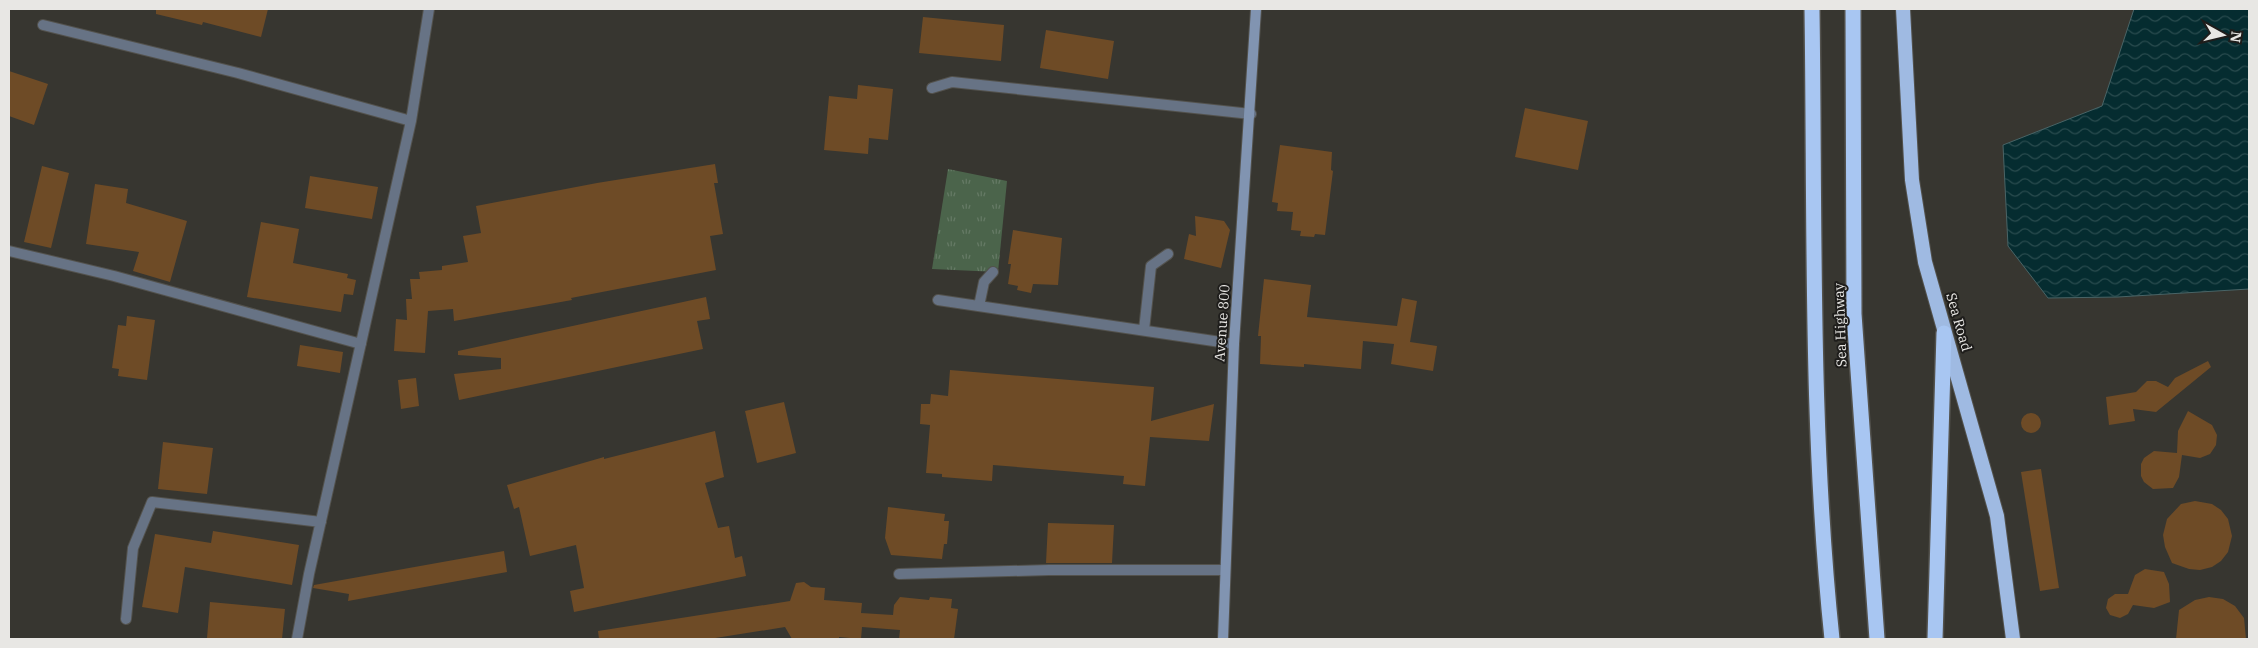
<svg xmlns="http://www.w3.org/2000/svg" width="2258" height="648" font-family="'IBM Plex Serif',serif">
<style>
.grass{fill:url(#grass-tufts)}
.water{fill:url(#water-waves);stroke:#496466}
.building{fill:#6e4b26}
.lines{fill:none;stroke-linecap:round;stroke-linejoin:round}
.minor-casing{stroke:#53524d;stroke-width:12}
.secondary-casing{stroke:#53524d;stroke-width:12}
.trunk-casing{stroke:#53524d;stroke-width:16}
.motorway-casing{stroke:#53524d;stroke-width:18}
.minor{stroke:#677385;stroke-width:10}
.secondary{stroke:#8194b1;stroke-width:10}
.trunk{stroke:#9fbae2;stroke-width:14}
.motorway{stroke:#a8c6f2;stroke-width:15}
.labels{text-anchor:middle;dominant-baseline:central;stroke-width:4;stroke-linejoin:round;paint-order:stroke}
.street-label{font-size:14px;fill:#e8e7e4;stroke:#1e1d1b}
</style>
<defs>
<pattern id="grass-tufts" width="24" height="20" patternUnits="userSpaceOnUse" patternTransform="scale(1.25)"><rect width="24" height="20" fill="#4b644b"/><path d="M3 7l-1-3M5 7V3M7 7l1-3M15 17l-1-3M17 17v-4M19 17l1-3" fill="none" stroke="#657a65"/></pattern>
<pattern id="water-waves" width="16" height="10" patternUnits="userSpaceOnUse" patternTransform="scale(1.25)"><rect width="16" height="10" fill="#052c30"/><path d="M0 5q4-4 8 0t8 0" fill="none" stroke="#294b4e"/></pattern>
</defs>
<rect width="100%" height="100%" fill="#373630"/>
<path class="grass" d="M948 169 1007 181 998 272 932 269Z"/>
<path class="water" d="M2134 9H2249V289L2118 297 2048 298 2008 246 2003 145 2102 106Z"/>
<path class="building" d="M156 9H268L261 37 203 22 202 25 156 14Z
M923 17 1004 25 1001 61 919 53Z
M1046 30 1114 41 1108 79 1040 68Z
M9 71 48 84 34 125 9 116Z
M858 85 893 89 888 140 869 138 868 154 824 150 829 96 857 99Z
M1525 108 1588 121 1578 170 1515 157Z
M1280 145 1332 152 1331 170 1333 171 1325 235 1315 234 1314 237 1300 236 1301 231 1291 230 1293 212 1277 211 1278 203 1272 202Z
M715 164 718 183H714L723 234 710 236 716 270 571 298 572 300 454 321 453 309 428 311 425 353 394 351 396 319 407 320 406 299H412L410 279H420L419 272 442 270V266L468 262 463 236 481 233 476 206 597 183Z
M42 166 69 173 51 248 24 242Z
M310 176 378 187 372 219 305 208Z
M95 184 128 189 126 203 187 221 170 282 133 271 139 252 86 244Z
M1195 216 1224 221 1230 230 1221 268 1184 259 1189 234 1196 236Z
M261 222 299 229 293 263 348 274 347 278 356 280 353 295 344 294 341 312 247 297Z
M1013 230 1062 238 1058 285 1033 284 1031 293 1017 290 1018 286 1008 284 1011 264H1008Z
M1264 279 1311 285 1307 317 1397 326 1402 298 1417 301 1410 342 1437 346 1433 371 1391 364 1394 344 1363 341 1361 369 1304 364V367L1260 364 1261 336H1258Z
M706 297 710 319 697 321 703 349 459 400 454 374 501 369V358L458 355V351Z
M127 316 155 320 147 380 118 376 119 369 112 368 118 325 126 326Z
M300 345 343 352 340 373 297 366Z
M2208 361 2211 367 2156 412 2133 409 2135 421 2109 425 2106 397 2136 392 2147 381H2156L2168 387 2175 378Z
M950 370 1154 387 1151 421 1214 404 1209 441 1150 437 1145 486 1123 484 1124 476 993 465 992 481 942 477V474L926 473 930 425 920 424 921 404H930L931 394 948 396Z
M416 378 419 406 401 409 398 380Z
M784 402 796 453 757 463 745 411Z
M2188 411 2212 425 2217 435 2216 445 2210 454 2200 458 2182 455 2179 477 2173 488 2153 489 2144 482 2141 476V464L2144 458 2154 451 2177 453 2178 431Z
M2021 423a10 10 0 1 1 20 0a10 10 0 1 1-20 0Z
M715 431 724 477 705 483 718 528 729 526 735 558 742 556 746 576 574 612 570 591 584 588 576 545 530 556 519 507 514 509 507 485 604 457V459Z
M163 442 213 448 207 494 158 489Z
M2041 469 2059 588 2040 591 2021 472Z
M2195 501 2212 504 2221 510 2228 519 2232 536 2228 552 2221 561 2212 567 2200 570 2189 569 2172 563 2165 547 2163 535 2167 519 2181 504Z
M888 507 945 514 944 521H949L947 544H944L942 559 891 555 885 538Z
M1048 523 1114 525 1112 563H1046Z
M213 531 299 545 292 585 185 567 178 613 142 607 155 534 211 543Z
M504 551 507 572 348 601 349 594 313 588 314 585Z
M2145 569 2164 572 2169 584 2170 602 2154 608 2133 605 2128 614 2120 618 2110 615 2106 608 2108 599 2115 594H2128L2135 575Z
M804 582 811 587 825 588 824 600 862 603 861 613 893 615 894 605 900 597 929 600 930 597 952 599 951 608 958 609 954 639H899L900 630 862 627 861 639 839 637V639H792L785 627 709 639H599L598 631 790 601 796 583Z
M2209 597 2223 599 2235 606 2244 618 2246 639H2176L2179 610 2195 600Z
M210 602 285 609 282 639 207 638Z"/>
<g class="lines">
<g class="minor-casing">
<path id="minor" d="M43 25 238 73 411 121
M932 88 952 82 1251 114
M9 251 114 276 361 344
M938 300 1234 344
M979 306 984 282 993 272
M1144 330 1151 266 1168 254
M899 574 1049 570H1225
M126 619 133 548 152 502 321 522
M297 639 309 574 411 121 429 9"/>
</g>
<g class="secondary-casing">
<path id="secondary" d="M1223 639 1234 344 1256 9"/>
</g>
<g class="trunk-casing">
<path id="trunk" d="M1903 9 1912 180 1925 262 1997 516 2013 639"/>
</g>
<g class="motorway-casing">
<path id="motorway" d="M1812 9C1815 219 1810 430 1832 639
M1853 9 1854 314 1877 639
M1935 639 1944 333"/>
</g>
<use href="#minor" class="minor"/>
<use href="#secondary" class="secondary"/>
<use href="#trunk" class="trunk"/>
<use href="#motorway" class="motorway"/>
</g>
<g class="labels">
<g class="street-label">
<text transform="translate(1959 322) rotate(74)">Sea Road</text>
<text transform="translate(1222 323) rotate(-86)">Avenue 800</text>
<text transform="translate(1840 325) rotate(-92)">Sea Highway</text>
</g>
</g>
<rect width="2258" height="648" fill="none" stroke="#e8e7e4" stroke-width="20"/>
<g transform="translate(2223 35) rotate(98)" stroke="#1e1d1b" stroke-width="4" paint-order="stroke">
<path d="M0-4L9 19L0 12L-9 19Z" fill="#e8e7e4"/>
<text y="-8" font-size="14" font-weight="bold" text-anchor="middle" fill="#e8e7e4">N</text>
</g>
</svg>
